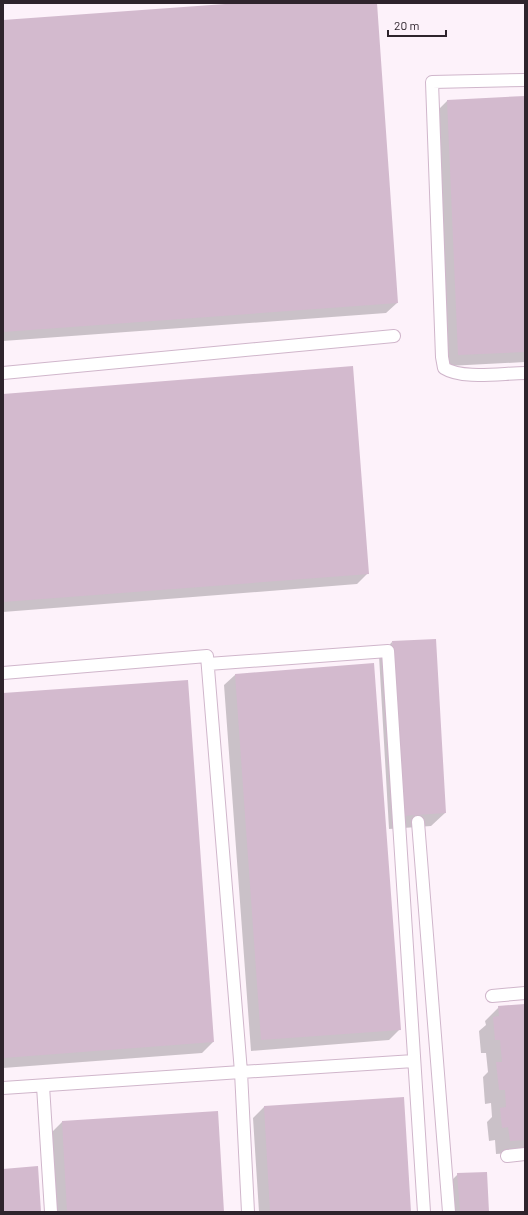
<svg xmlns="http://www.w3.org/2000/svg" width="528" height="1215" font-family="Barlow,sans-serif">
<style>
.shadow{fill:#0003}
.building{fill:#d3bace}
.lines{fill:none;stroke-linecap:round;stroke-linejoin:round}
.lane-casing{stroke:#d0b6cb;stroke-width:14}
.lane{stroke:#fff;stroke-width:12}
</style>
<rect width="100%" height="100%" fill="#fdf2fa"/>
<path class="shadow" d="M253 3H376L397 303 386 313 3 341V21Z
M525 97V362L448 366 436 112 447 101Z
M3 395 368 573 357 584 3 612Z
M392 642 445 813 431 826 389 829 379 656Z
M373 664 400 1029 389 1040 251 1051 224 685 235 675Z
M3 694 213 1042 202 1053 3 1068Z
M525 1005V1152L496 1154 495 1140 489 1141 487 1122 492 1117 491 1103 485 1104 483 1077 488 1072 486 1053H481L479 1031 486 1025 485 1021 499 1007Z
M403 1098 410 1212H259L253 1118 264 1107Z
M62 1122 223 1212H56L51 1133Z
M458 1174 488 1212H446L444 1188Z"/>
<path class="building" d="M239 3H377L398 303 3 332V20Z
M525 96V352L458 355 447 100Z
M353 366 369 574 3 602V394Z
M436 639 446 813 402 816 392 641Z
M374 663 401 1030 261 1040 235 674Z
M188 680 214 1042 3 1058V693Z
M525 1004V1140L510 1141 508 1127 502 1128 500 1108 506 1107 505 1090H499L496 1062H502L500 1040H495L493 1017 499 1016 498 1006Z
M404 1097 411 1212H270L264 1106Z
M218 1111 224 1212H67L62 1121Z
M38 1166 41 1212H3V1169Z
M487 1172 489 1212H460L457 1173Z"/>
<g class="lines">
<g class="lane-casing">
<path id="lane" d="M525 80 432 82 442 357 444 368C463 380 502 373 525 373
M3 373 394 336
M208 664 388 651 424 1212
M3 673 207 656 241 1072 414 1061
M418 822 449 1212
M492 996 525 993
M43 1086 51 1212
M3 1088 241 1072 248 1212
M507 1156 525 1154"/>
</g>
<use href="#lane" class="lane"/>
</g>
<rect width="528" height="1215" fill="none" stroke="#2e242c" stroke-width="8"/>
<path d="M388 30v6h58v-6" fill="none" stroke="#2e242c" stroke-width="2"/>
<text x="394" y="30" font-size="12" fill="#2e242c" stroke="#fdf2fa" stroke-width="3" paint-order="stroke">20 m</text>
</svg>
